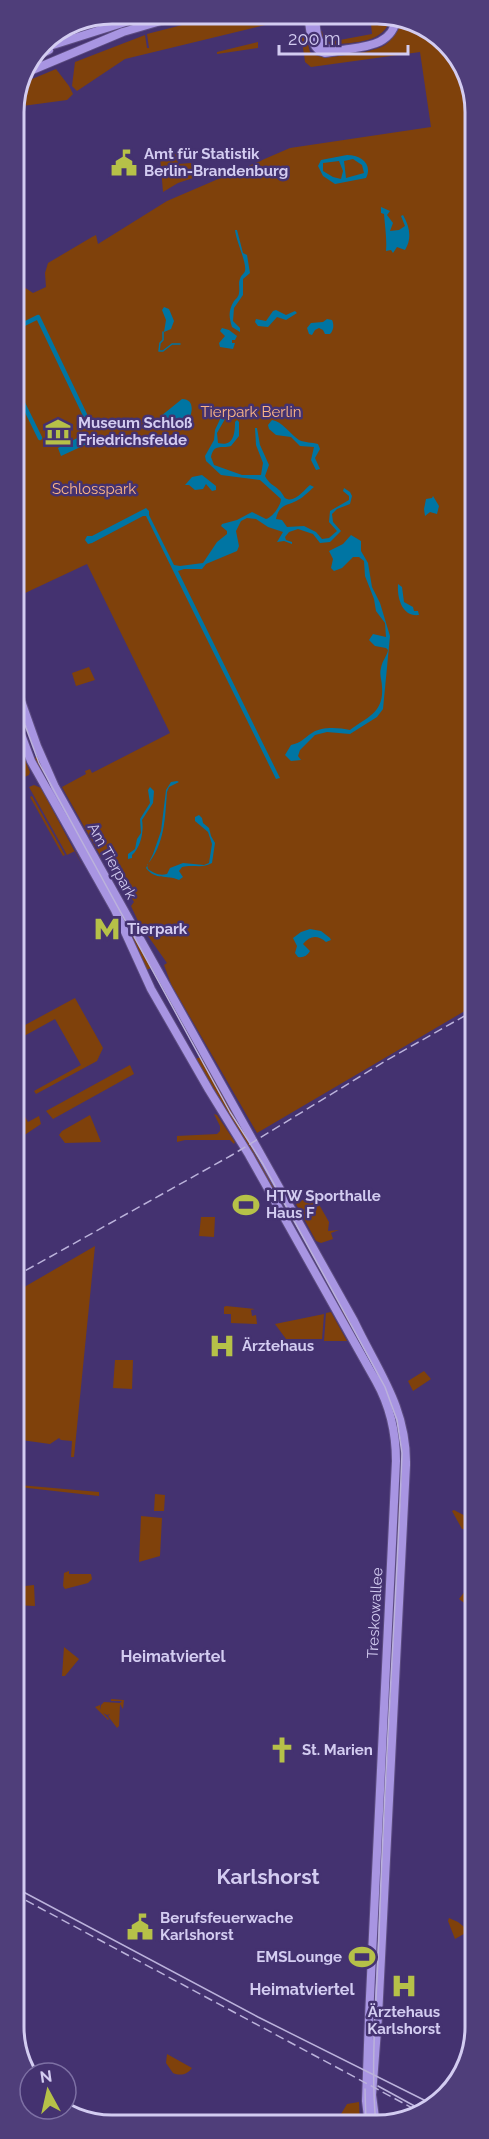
<svg xmlns="http://www.w3.org/2000/svg" width="489" height="2139" font-family="Raleway,sans-serif">
<style>
.green{fill:#7f410b}
.water{fill:#0075a3;fill-rule:evenodd}
.lines{fill:none;stroke-linecap:round;stroke-linejoin:round}
.stream{stroke:#0075a3;stroke-width:1.5}
.canal{stroke:#0075a3;stroke-width:4.5}
.major-casing{stroke:#5d4d82;stroke-width:10}
.major{stroke:#a895e2;stroke-width:8}
.tram{stroke:#bbb2db;stroke-width:1.5}
.rail{stroke:#bbb2db;stroke-width:1.5;stroke-dasharray:9 4.5;stroke-linecap:butt}
.labels{text-anchor:middle;dominant-baseline:central;stroke-width:5;stroke-linejoin:round;paint-order:stroke}
.poi-label{font-size:15px;font-weight:bold;fill:#d3ccf1;stroke:#443270;text-anchor:start}
.park-label{font-size:15px;fill:#fbb587;stroke:#443270}
.street-label{font-size:15px;fill:#d3ccf1;stroke:#443270}
.neighbourhood-label{font-size:16px;font-weight:bold;fill:#d3ccf1;stroke:#443270}
.district-label{font-size:21px;font-weight:bold;fill:#d3ccf1;stroke:#443270}
.rim{fill:none;stroke:#d3ccf1;stroke-width:3}
</style>
<rect width="100%" height="100%" fill="#443270"/>
<path class="green" d="M112 14H130L86 29 84 25Z
M221 15 302 16 299 20 298 17 125 59 77 91 72 86 75 62 145 35 147 48H149L147 34Z
M374 16H376L379 23 384 26 391 17C385 44 354 42 331 45 323 44 322 39 320 32L322 31 323 37 329 42 372 34 371 24 373 23Z
M404 18 451 47 475 100V1005L257 1133 171 984 164 965 167 963 148 936 144 934 131 906 134 902 107 854 101 857 62 787 86 774 85 771 90 769 92 773 170 733 87 564 23 594 14 567V303L22 299 17 292 24 287 33 293 46 287 45 273 48 263 92 237 96 235 98 244 167 201 290 148 431 127 420 52 311 67 305 62 301 33H305L310 52C312 53 316 56 318 56 330 59 375 52 385 45 396 37 397 27 404 18Z
M258 42V48L217 54V52Z
M56 69 69 86 73 94 67 100 15 107V103L25 82Z
M177 153 178 164 191 163 193 178 178 183 163 192 160 156Z
M89 667 95 680 76 686 72 673Z
M14 733 30 772 29 775 20 779 17 777 22 775 14 754Z
M39 756 153 967 144 971 32 759Z
M34 785 41 788 83 867 75 851 67 855 29 787Z
M32 796 65 855 63 856 30 797Z
M75 998 103 1048 97 1061 36 1094 34 1091 81 1065 55 1019 15 1041 17 1045 14 1046V1031Z
M201 1057 283 1199 279 1200C252 1152 221 1107 195 1059Z
M130 1065 134 1074 53 1119 46 1111Z
M14 1097 28 1122 39 1116 41 1124 23 1136 14 1119Z
M214 1114 217 1115 235 1142 234 1144 230 1140H185L177 1142V1136L217 1134 220 1131V1126Z
M90 1115 101 1142 65 1143 59 1135 62 1131Z
M313 1194 329 1222 328 1231 339 1230 331 1233 333 1239 321 1243 316 1241 296 1204Z
M201 1217H215L214 1237 199 1236Z
M95 1246 74 1457H71L72 1441 61 1440 59 1438 50 1444 14 1439V1293Z
M226 1306 255 1309 251 1310 252 1316 256 1315 257 1324 231 1323V1314H224V1307Z
M342 1308 377 1369 394 1404 403 1449H399L397 1432 339 1310Z
M331 1312 347 1341H324L326 1313Z
M324 1314 322 1339H286L275 1324Z
M115 1360H133L132 1389 113 1388Z
M424 1371 431 1379 413 1391 408 1381Z
M19 1485 99 1492V1496L19 1487Z
M398 1490H402L392 1685H390L393 1635H390Z
M155 1494 165 1495 164 1511H154Z
M454 1510 475 1521 471 1529H462L452 1511Z
M141 1516 162 1518 160 1556 139 1562Z
M69 1571V1574H91L92 1579 88 1583 65 1589 63 1586 64 1573Z
M24 1576 25 1586 34 1585 35 1606 14 1605V1577Z
M475 1578V1611L459 1599Z
M64 1647 79 1659 65 1676H62Z
M111 1699 124 1700 123 1709 120 1704 119 1726 117 1728 108 1716 110 1714 107 1715 103 1713 109 1719 108 1720 95 1707 100 1705 101 1710V1705L104 1702 120 1703 122 1701H111Z
M378 1856 382 1857 380 1932 376 1940Z
M449 1918 458 1922 469 1931 455 1939 448 1921Z
M167 2054 192 2068C187 2075 180 2076 173 2073L166 2063Z
M359 2102 360 2125 335 2124 347 2104Z"/>
<path class="water" d="M347 155C361 155 373 164 366 178L335 184 323 176 318 166 321 160ZM353 159 362 165 364 173 346 178 344 161ZM339 161 343 171 341 179 333 177 323 171V163Z
M381 207 390 211 387 215 393 223 390 231 399 230 405 226 401 216 403 215C410 227 412 239 405 250L397 247 393 253 391 250 386 251C387 239 385 227 384 214L381 213Z
M235 230H237L243 253 247 255 250 273 243 279V295L234 308 233 321 240 328V332L232 327C229 317 228 311 234 301 236 299 239 296 239 293 240 288 238 283 240 279 241 275 244 274 245 271 247 263 236 241 235 230Z
M164 307 169 309 174 321 171 329 164 332 166 320 162 310Z
M276 310 286 315 295 311 297 313 286 320 277 317 268 327 258 326 255 322 256 319 266 321 273 311Z
M327 319 332 320C334 324 334 330 330 334H325L323 330 319 328 315 330 312 335 309 334 307 328 311 323 323 322Z
M222 328 229 330 237 336 235 340H232V343H235L233 349 220 347 219 343 225 336 220 331Z
M182 399C193 399 193 409 190 417L178 420 173 428 166 429 159 423 161 416Z
M222 415 225 419 217 433 218 443C233 447 235 435 235 422L237 420 239 422V436L231 446C221 449 214 443 211 457L214 465 242 475H261L263 463 256 445 255 428H257L260 445 269 465 265 476C269 484 274 485 279 490 281 491 284 497 285 498 294 504 304 490 310 485L314 487C310 490 304 497 298 500 287 506 279 504 276 519L282 520 287 527 304 526 316 532 322 539 329 538 337 531 329 522 330 511 349 500V496L343 491 344 488 350 492 352 496 350 504 337 509 332 514 333 522 341 531 330 542 320 543 313 534 298 529 289 532 285 537 286 540 292 542V544L284 541 277 542 283 532 268 527 256 519 247 518 241 521 236 531 239 546 237 551 206 564 202 569H184L178 571 280 778 276 779 146 516H143L92 543 88 544 85 540 87 536H92L146 508 149 511V515L174 565 180 566 203 563 217 542 227 534V531L221 526 222 524 237 520 252 512 266 519C273 517 281 505 281 499L260 480 221 475 206 461 205 456 214 440 215 430Z
M272 420C282 421 290 434 299 440 305 443 312 442 318 444L320 449 315 458 320 469 316 470 311 460 314 447 300 446 291 437 276 435 269 429 268 425Z
M83 435 87 444 61 456 58 448Z
M202 475 216 486V490L212 491 206 484 203 489 195 490 189 485H185L192 477Z
M433 496 439 506 437 514 430 512 425 516 424 509 426 499 432 498Z
M351 535 361 541V551L368 563 372 587 380 603 390 636 383 709 377 717 350 734 327 732 315 735 300 750 298 756 301 760 291 761 285 755 291 745C301 743 304 738 312 733 323 726 339 728 350 730 367 717 384 713 382 687 382 680 379 675 381 668 382 661 387 656 388 650L386 648 375 646 369 640 373 634 386 637 385 623 376 611 374 599 365 576 364 561 359 557H353L342 568 334 571 331 568 333 559 329 551 343 544Z
M398 584 402 587 404 602 413 607 414 611H418L419 615C402 617 397 598 398 584Z
M177 781 179 782 169 787 167 792C165 818 165 844 147 865L148 869C154 873 159 876 167 874L170 868 183 863 204 865 209 863 212 844 208 832 195 821V817L199 815 202 818 203 823 209 828 211 836 215 843 212 863C202 869 193 864 182 867L179 871 183 877 179 880C166 874 156 881 146 868L153 854 161 831 166 790 171 782Z
M150 787 154 791 153 803 142 820C144 831 141 847 132 855V858L128 859V854L135 849 137 839 141 833 140 819 150 803 148 790Z
M310 929 321 931 330 938 331 940 326 942C318 935 310 935 303 944L310 951C307 956 303 958 298 957L295 953 297 946 293 938 301 932Z"/>
<g class="lines">
<path class="stream" d="M163 332V340L160 343 159 351H163L172 344H180"/>
<path class="canal" d="M14 329 38 317 85 415
M14 385 40 438"/>
<g class="major-casing">
<path id="major" d="M308 16C311 29 309 49 325 53 333 52 341 50 349 49 371 46 393 43 397 17
M315 16C317 34 314 45 335 51
M40 49 151 14
M37 56 49 50
M30 71 123 32 185 14
M14 681 37 746 55 787 354 1321C377 1370 407 1407 406 1465L378 2017 372 2095 376 2125
M14 716 31 761 115 910 151 989 209 1090 249 1155 376 1381C390 1406 396 1433 396 1461L369 2017 366 2101 369 2125"/>
</g>
<use href="#major" class="major"/>
<path class="tram" d="M14 695 39 763 230 1112 263 1164 385 1387 397 1420 402 1453C396 1614 384 1774 379 1934 377 1997 370 2062 376 2125
M14 1887 258 2017 430 2103
M378 2086 420 2109
M365 2089 366 2125"/>
<path class="rail" d="M14 1277 232 1155 387 1060 475 1010
M14 1894 416 2110"/>
</g>
<defs>
<g id="civic-bare" transform="scale(2.07)"><path d="M-.6-6.5H3V-4.5H.6V-3L4-1V1h2V6H-6V1h2V-1L-.6-3ZM-1.2 2.5V6h2.4V2.5Z" fill="#b6c148" stroke="#443270" stroke-width="2.5" paint-order="stroke"/></g>
<g id="museum-bare" transform="scale(2.07)"><path d="M0-6L6-3V-2H-6V-3ZM-5-1h2V3h-2ZM-1-1h2V3h-2ZM3-1h2V3H3ZM-6 4H6V6H-6Z" fill="#b6c148" stroke="#443270" stroke-width="2.5" paint-order="stroke"/></g>
<g id="metro-bare" transform="scale(2.07)"><path d="M-5.5 5V-5H-3L0 0L3-5H5.5V5H3V-.5L0 4L-3-.5V5Z" fill="#b6c148" stroke="#443270" stroke-width="2.5" paint-order="stroke"/></g>
<g id="stadium-bare" transform="scale(2.07)"><path d="M0-5a6.5 5 0 1 0 0 10a6.5 5 0 1 0 0-10ZM-3.5-1.8h7v3.6h-7Z" fill="#b6c148" stroke="#443270" stroke-width="2.5" paint-order="stroke"/></g>
<g id="hospital-bare" transform="scale(2.07)"><path d="M-5-5h3v3.5h4V-5h3V5h-3V1.5h-4V5h-3Z" fill="#b6c148" stroke="#443270" stroke-width="2.5" paint-order="stroke"/></g>
<g id="church-bare" transform="scale(2.07)"><path d="M-1.2-6h2.4v3.5h3.3v2.4h-3.3V6h-2.4V-.1h-3.3v-2.4h3.3Z" fill="#b6c148" stroke="#443270" stroke-width="2.5" paint-order="stroke"/></g>
</defs>
<g fill-rule="evenodd">
<use href="#civic-bare" x="124" y="163"/>
<use href="#museum-bare" x="58" y="432"/>
<use href="#metro-bare" x="107" y="929"/>
<use href="#stadium-bare" x="246" y="1205"/>
<use href="#hospital-bare" x="222" y="1346"/>
<use href="#church-bare" x="282" y="1750"/>
<use href="#civic-bare" x="140" y="1927"/>
<use href="#stadium-bare" x="362" y="1957"/>
<use href="#hospital-bare" x="404" y="1986"/>
</g>
<g class="labels">
<g class="poi-label">
<text x="144" y="154">Amt für Statistik<tspan x="144" dy="17">Berlin-Brandenburg</tspan></text>
<text x="78" y="423">Museum Schloß<tspan x="78" dy="17">Friedrichsfelde</tspan></text>
<text x="127" y="929">Tierpark</text>
<text x="266" y="1196">HTW Sporthalle<tspan x="266" dy="17">Haus F</tspan></text>
<text x="242" y="1346">Ärztehaus</text>
<text x="302" y="1750">St. Marien</text>
<text x="160" y="1918">Berufsfeuerwache<tspan x="160" dy="17">Karlshorst</tspan></text>
<text x="342" y="1957" text-anchor="end">EMSLounge</text>
<text x="404" y="2012" text-anchor="middle">Ärztehaus<tspan x="404" dy="17">Karlshorst</tspan></text>
</g>
<g class="park-label">
<text x="251" y="412">Tierpark Berlin</text>
<text x="94" y="489">Schlosspark</text>
</g>
<g class="street-label">
<text transform="translate(112 861) rotate(61)">Am Tierpark</text>
<text transform="translate(375 1613) rotate(-87)">Treskowallee</text>
</g>
<g class="neighbourhood-label">
<text x="173" y="1656">Heimatviertel</text>
<text x="302" y="1989">Heimatviertel</text>
</g>
<g class="district-label">
<text x="268" y="1876">Karlshorst</text>
</g>
</g>
<path d="M0 0H489V2139H0ZM112 24H377A88 88 0 0 1 465 112V2027A88 88 0 0 1 377 2115H112A88 88 0 0 1 24 2027V112A88 88 0 0 1 112 24Z" fill="#4f3e7a" fill-rule="evenodd"/>
<path class="rim" d="M112 24H377A88 88 0 0 1 465 112V2027A88 88 0 0 1 377 2115H112A88 88 0 0 1 24 2027V112A88 88 0 0 1 112 24Z"/>
<g transform="translate(48 2091) rotate(352)"><circle r="28" fill="#443270" stroke="#7d70a4" stroke-width="1.5"/>
<path d="M0-4.5L10 22L0 15L-10 22Z" fill="#b6c148"/>
<text y="-9" font-size="16" font-weight="bold" text-anchor="middle" fill="#d3ccf1">N</text>
</g>
<path d="M279 45v9h129v-9" fill="none" stroke="#d3ccf1" stroke-width="3"/>
<text x="288" y="45" font-size="18" fill="#d3ccf1" stroke="#443270" stroke-width="4.5" paint-order="stroke">200 m</text>
</svg>
